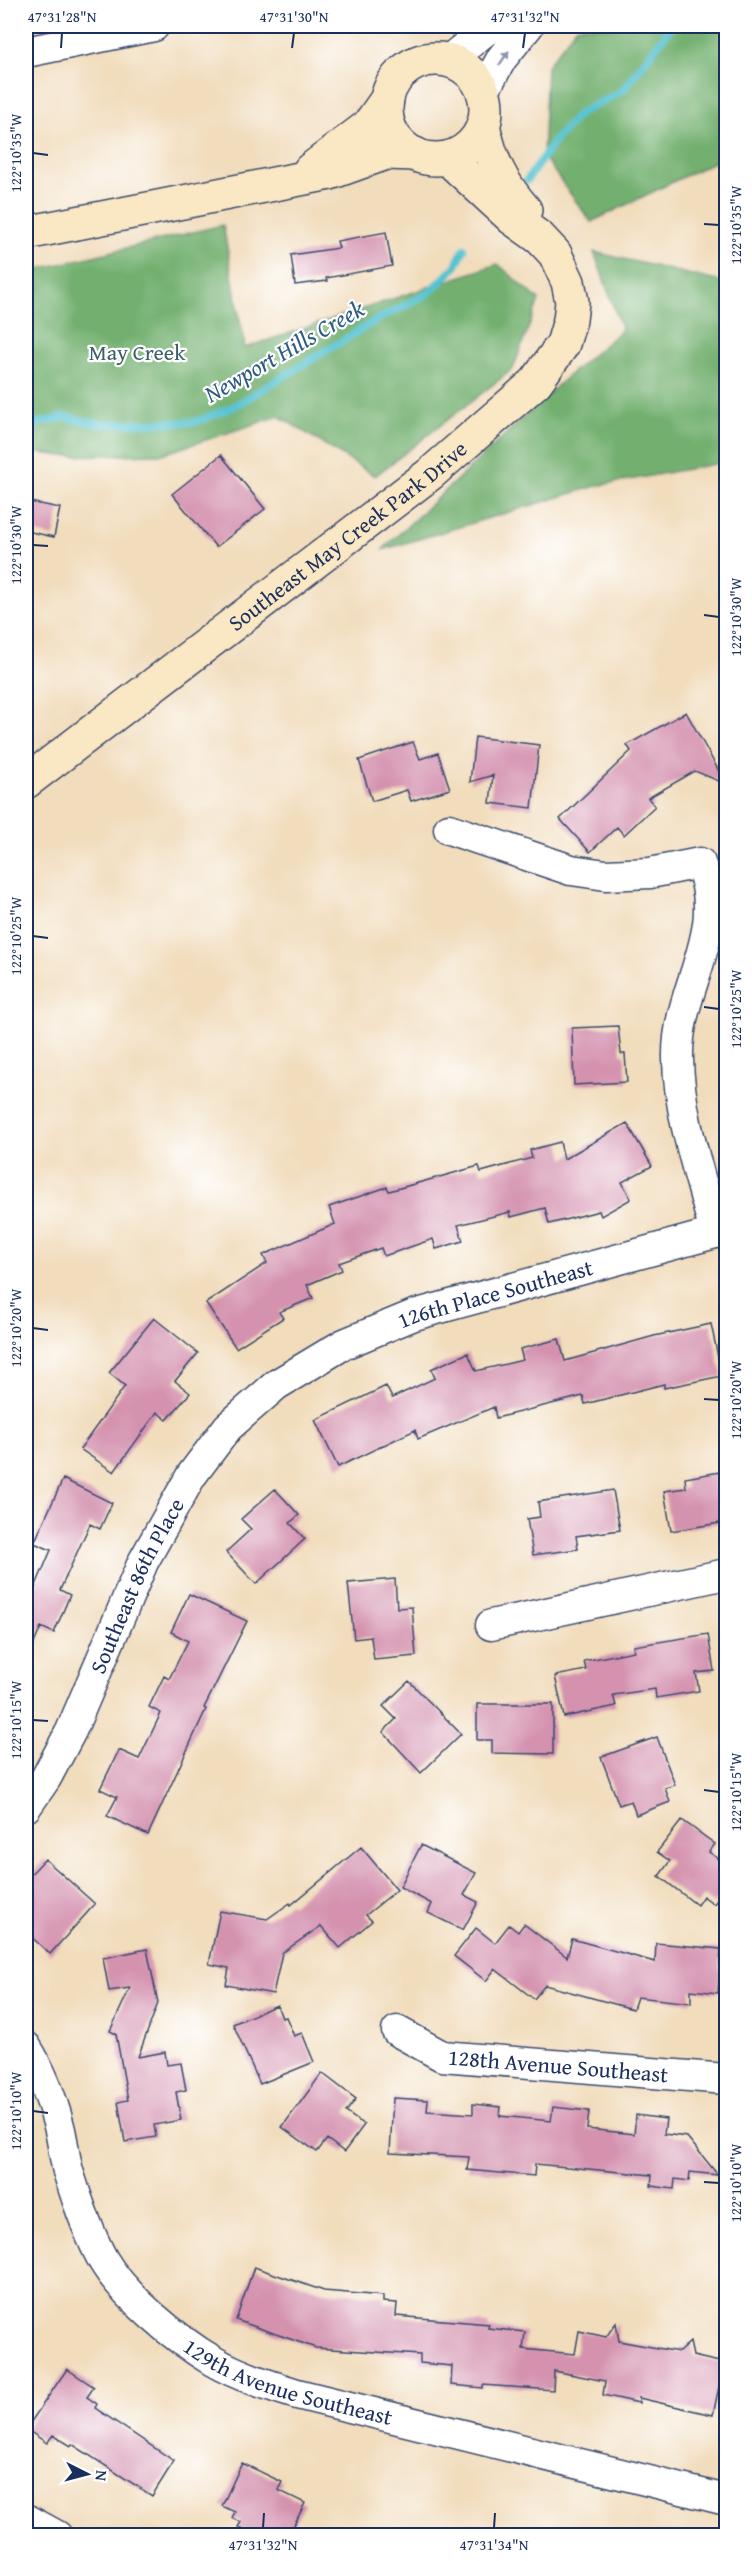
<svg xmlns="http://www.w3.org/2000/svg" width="752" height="2561" font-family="'Gentium Book Plus',serif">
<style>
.forest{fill:#73b070;stroke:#477067;stroke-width:1.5}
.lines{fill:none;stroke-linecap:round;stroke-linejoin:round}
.stream{stroke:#57c3d1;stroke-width:8}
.building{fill:#d492af}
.street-casing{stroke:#3b496c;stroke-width:33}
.secondary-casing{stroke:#3b496c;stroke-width:36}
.street{stroke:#fff;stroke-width:30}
.secondary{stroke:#fae7c3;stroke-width:33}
.oneway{fill:#8d97ae}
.ticks{fill:none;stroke:#1b2f5e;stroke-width:2}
.labels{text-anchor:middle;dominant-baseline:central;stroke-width:4.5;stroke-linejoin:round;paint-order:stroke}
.park-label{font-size:22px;fill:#3e5e69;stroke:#fff}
.street-label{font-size:22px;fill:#1b2f5e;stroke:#fff}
.water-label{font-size:24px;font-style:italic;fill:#2d5b80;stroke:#fff}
.neatline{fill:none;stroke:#1b2f5e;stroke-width:2}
.ticks-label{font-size:15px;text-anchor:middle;fill:#1b2f5e}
</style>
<rect width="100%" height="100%" fill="#fff"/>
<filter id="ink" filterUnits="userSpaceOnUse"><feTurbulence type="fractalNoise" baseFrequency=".0167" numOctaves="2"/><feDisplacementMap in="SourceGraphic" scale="12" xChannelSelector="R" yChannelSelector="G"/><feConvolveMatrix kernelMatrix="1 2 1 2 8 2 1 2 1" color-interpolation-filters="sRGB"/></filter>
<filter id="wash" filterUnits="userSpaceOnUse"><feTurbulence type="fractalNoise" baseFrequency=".008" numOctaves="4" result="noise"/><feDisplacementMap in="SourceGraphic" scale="24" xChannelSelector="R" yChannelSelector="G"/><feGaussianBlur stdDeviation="1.35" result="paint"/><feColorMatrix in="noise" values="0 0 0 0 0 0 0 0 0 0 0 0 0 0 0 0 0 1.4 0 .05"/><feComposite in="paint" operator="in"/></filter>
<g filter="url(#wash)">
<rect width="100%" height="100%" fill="#f1dcbb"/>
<path class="forest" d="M577 26H726V156L591 222 543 156 547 66Z
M223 225 245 348 498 264 539 300 513 369 375 476 279 416 163 454 63 456 26 451V272Z
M594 252 726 283V462L596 486 382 550 570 374 622 330Z"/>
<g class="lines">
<path class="stream" d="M527 180 556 139 580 113 622 91 672 26
M26 426 65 417 99 424 196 422 233 407 375 321 429 293 455 267 464 249"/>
</g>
<g id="blocks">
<path class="building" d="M386 232 392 266 326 278 327 281 295 285 291 255 339 248 337 241Z
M221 455 265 509 216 547 172 494Z
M30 502 60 508 54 537 26 531V510H28Z
M686 712 726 784 695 771 648 798 655 806 624 835 617 827 590 852 560 819 631 751 627 745Z
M475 737 539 745 532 808 490 803 493 775 470 782Z
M413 742 420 759 438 753 450 789 411 801 407 790 372 801 359 760Z
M618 1026 621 1054H625L627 1082 574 1085 572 1028Z
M627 1123 652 1166 622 1182 631 1199 601 1216 599 1211 549 1224 545 1208 511 1217 510 1212 458 1225 463 1241 436 1249 433 1239 384 1256 381 1248 339 1263 342 1270 307 1285 313 1298 279 1312 283 1318 236 1348 206 1303 267 1263 263 1255 335 1224 329 1207 387 1187 389 1191 479 1166 481 1172 532 1158 530 1150 560 1142 564 1159Z
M154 1318 198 1353 175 1381 190 1393 167 1420 157 1412 114 1472 80 1449 125 1386 109 1373Z
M711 1324 722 1376 664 1388V1384L585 1404 583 1396 496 1418 494 1407 418 1439 415 1430 338 1467 315 1420 386 1386 392 1398 435 1378 431 1369 468 1353 476 1371 523 1360 520 1349 559 1339 565 1361 654 1336Z
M726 1471V1522L671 1531 664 1491 686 1488 685 1478Z
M63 1479 112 1503 100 1529 90 1524 60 1590 70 1595 54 1633 41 1627 26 1663V1586L34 1590 51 1550 34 1543Z
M275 1489 299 1515 290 1523 305 1539 256 1584 226 1552 251 1529 241 1519Z
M613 1490 620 1530 576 1536 578 1549 533 1555 527 1519 540 1517 538 1502Z
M395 1579 397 1608 412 1607 416 1656 374 1660 371 1637 354 1639 348 1583Z
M189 1594 247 1621 204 1708 206 1709 148 1835 107 1816 117 1797 100 1789 119 1750 139 1759 161 1713 149 1707 164 1676 169 1679 188 1641 171 1632Z
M708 1634 714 1671 696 1673 699 1691 656 1698 655 1689 613 1695 616 1706 564 1717 555 1676 586 1670 584 1661 634 1651 633 1646Z
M409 1681 461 1734 421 1773 383 1732 396 1719 383 1706Z
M477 1704H553V1754L492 1753V1740H477Z
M657 1737 675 1785 665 1788 670 1802 636 1815 631 1801 619 1805 601 1757Z
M682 1820 715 1844 709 1852 726 1864V1888L714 1904 703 1896 697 1905 659 1876 670 1861 657 1852Z
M421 1845 476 1873 464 1895 478 1902 463 1930 428 1913 432 1904 400 1887Z
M361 1847 397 1890 366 1915 372 1921 340 1948 321 1926 282 1953 273 1994 226 1985 229 1968 209 1964 220 1911 267 1919 290 1903 291 1905Z
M45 1859 95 1904 50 1954 26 1932V1879Z
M524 1924 567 1957 572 1939 655 1962 656 1943 721 1949 718 1993 691 1990V2003L637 1997 633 2009 545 1985 534 1999 495 1969 486 1981 454 1956 476 1928 495 1943 509 1925 518 1932Z
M147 1949 158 2003 138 2057 165 2052 167 2065 181 2063 186 2090 176 2092 181 2120 154 2125 156 2137 125 2142 118 2102 128 2100 116 2034 110 2031 130 1988 109 1991 103 1958Z
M277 2005 282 2018 286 2017 294 2036 302 2033 314 2062 260 2084 233 2024Z
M322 2073 356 2099 346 2112 364 2125 344 2152 327 2139 317 2152 282 2127Z
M393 2098 428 2100 427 2111 473 2114V2104L501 2107 500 2116 551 2121 553 2107 589 2111 587 2129 634 2134 636 2115 666 2119 664 2134 687 2137 718 2175 690 2172 689 2181 675 2179 674 2189 651 2186 652 2175 535 2164 534 2176 467 2170 469 2157 390 2153Z
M254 2267 324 2291 383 2296V2302L397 2303 396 2316 489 2324 488 2328 525 2332 523 2349 575 2354 579 2331 606 2337 616 2323 619 2341 679 2352 690 2342 693 2356 724 2363 713 2415 639 2398V2403L603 2395 605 2381 554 2371 553 2390 483 2385V2388L451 2385 452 2366 420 2363V2355L316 2348 236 2320Z
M67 2369 94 2387 87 2397 97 2404 95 2408 174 2461 152 2496 72 2444 71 2446 53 2435 47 2443 26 2429Z
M242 2463 282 2482 278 2490 305 2503 289 2535H258L238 2527 241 2522 232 2518 235 2512 222 2506Z"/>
</g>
</g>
<g filter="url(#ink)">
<use href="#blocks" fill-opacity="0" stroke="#3b496c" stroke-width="1.5"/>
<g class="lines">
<g class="street-casing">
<g id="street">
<path d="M26 52 154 26"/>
<path d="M449 60 491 26"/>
<path d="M483 92 502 58 528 26"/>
<path d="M449 829 571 870 606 875 650 873 700 863C730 934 676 987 678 1059 679 1118 701 1176 715 1233"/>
<path d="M491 1625 726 1574"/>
<path id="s1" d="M26 1807 46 1778 71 1731 143 1562 191 1476 228 1427 276 1385 344 1344 414 1315 726 1230"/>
<path id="s2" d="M397 2031 442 2056 726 2079"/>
<path id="s3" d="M26 2047C41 2071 52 2099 59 2126 63 2141 64 2156 68 2171 77 2200 88 2233 103 2260 125 2297 176 2339 213 2361 239 2376 268 2385 297 2394L726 2500"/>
<path d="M26 2519 57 2536"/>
</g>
</g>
<g class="secondary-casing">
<g id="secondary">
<circle cx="436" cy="109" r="50"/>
<path d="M483 125C491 162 501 182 525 210"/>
<path d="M310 170 368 126 387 99"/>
<path d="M26 233 330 173 386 153 415 154"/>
<path id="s4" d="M26 782 430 474 536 382 563 344 570 320 572 302 568 282 555 254 540 238 512 218 447 158"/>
</g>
</g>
<use href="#street" class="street"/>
<use href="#secondary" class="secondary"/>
</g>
<defs><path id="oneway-solid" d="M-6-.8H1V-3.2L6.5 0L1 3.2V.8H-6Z" transform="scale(1.5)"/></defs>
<use class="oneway" href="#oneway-solid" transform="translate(504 58) rotate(-56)"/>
</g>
<path class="ticks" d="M61 48 62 33M292 48 294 33M523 48 525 33M33 153 48 155M704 224 719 225M33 545 48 546M704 615 719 617M33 936 48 938M704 1007 719 1009M33 1328 48 1330M704 1399 719 1400M33 1720 48 1721M704 1790 719 1792M33 2111 48 2113M704 2182 719 2183M263 2528 264 2513M494 2528 495 2513"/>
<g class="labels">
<g class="park-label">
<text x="137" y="352">May Creek</text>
</g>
<g class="street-label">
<text stroke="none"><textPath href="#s4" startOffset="405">Southeast May Creek Park Drive</textPath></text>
<text stroke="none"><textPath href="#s1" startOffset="735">126th Place Southeast</textPath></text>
<text stroke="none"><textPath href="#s1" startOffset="248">Southeast 86th Place</textPath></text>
<text stroke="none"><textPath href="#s2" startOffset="168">128th Avenue Southeast</textPath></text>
<text stroke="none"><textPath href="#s3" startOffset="456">129th Avenue Southeast</textPath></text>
</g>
<g class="water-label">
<text transform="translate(284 351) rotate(-30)">Newport Hills Creek</text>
</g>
</g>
<rect width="752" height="2561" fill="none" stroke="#fff" stroke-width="66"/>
<g transform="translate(87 2474) rotate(96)" stroke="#ffffff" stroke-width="4.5" paint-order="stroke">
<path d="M0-4.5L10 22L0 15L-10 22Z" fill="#1b2f5e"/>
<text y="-9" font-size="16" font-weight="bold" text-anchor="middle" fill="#1b2f5e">N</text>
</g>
<rect x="33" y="33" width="686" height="2495" class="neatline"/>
<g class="ticks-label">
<text x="62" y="22">47°31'28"N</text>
<text x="294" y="22">47°31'30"N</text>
<text x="525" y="22">47°31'32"N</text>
<text transform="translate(16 153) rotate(-90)" y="5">122°10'35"W</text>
<text transform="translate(736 225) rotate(-90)" y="5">122°10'35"W</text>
<text transform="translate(16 545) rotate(-90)" y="5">122°10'30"W</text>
<text transform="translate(736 617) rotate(-90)" y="5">122°10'30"W</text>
<text transform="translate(16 936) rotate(-90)" y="5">122°10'25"W</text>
<text transform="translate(736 1009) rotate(-90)" y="5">122°10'25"W</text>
<text transform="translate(16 1328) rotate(-90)" y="5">122°10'20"W</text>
<text transform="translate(736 1400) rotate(-90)" y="5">122°10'20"W</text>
<text transform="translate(16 1720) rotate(-90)" y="5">122°10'15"W</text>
<text transform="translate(736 1792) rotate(-90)" y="5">122°10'15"W</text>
<text transform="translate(16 2111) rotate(-90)" y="5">122°10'10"W</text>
<text transform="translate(736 2183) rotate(-90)" y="5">122°10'10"W</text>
<text x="263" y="2550">47°31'32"N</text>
<text x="494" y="2550">47°31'34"N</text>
</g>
</svg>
